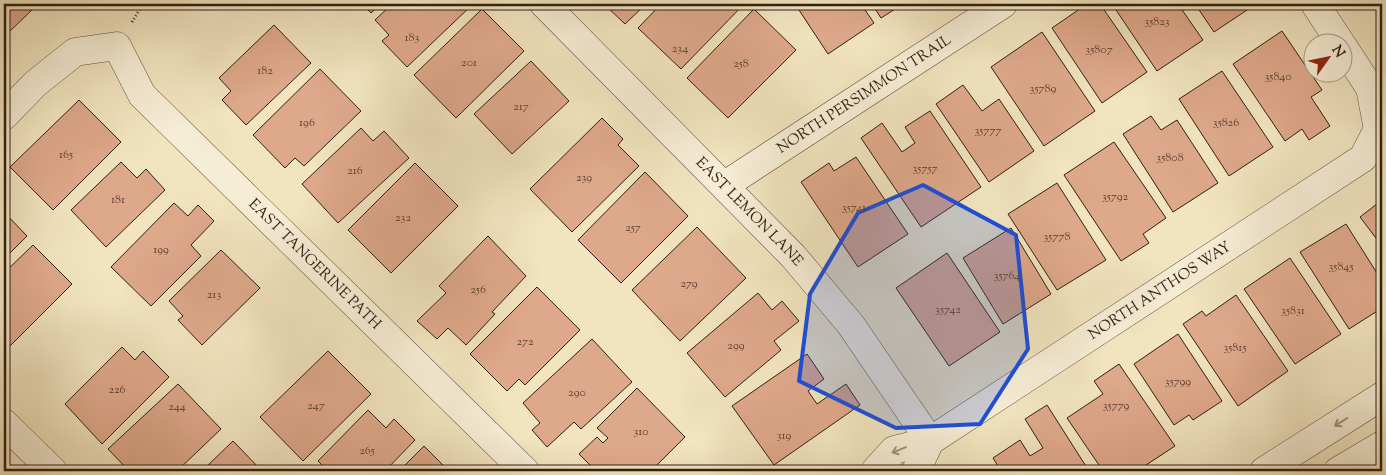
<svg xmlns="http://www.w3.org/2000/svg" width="1386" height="475" font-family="'Sorts Mill Goudy',serif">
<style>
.building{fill:#dea88a;stroke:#311f13}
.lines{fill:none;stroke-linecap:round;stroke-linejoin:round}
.street-casing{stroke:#61503e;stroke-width:29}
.path{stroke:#311f13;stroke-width:3;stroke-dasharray:1 2.5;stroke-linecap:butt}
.street{stroke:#f6edd5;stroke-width:28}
.oneway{stroke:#9d907e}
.marked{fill:#1d4ed8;fill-opacity:0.2;stroke:#1d4ed8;stroke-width:4;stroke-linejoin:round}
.labels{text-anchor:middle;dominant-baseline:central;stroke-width:4.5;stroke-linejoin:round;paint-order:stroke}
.number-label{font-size:12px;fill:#5c4131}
.street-label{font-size:15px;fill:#311f13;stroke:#f6edd5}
</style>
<rect width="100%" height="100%" fill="#f1e4bf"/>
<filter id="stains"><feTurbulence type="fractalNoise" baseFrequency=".004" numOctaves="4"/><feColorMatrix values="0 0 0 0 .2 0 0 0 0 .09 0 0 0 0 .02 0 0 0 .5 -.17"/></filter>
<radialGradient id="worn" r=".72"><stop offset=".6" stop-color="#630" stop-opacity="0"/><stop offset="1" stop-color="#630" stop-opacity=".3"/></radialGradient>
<!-- building -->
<g class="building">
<path d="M4 4H30L34 8 9 32 4 26Z"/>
<path d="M362 4H381L371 13Z"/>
<path d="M392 4H473L407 67 382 41 389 35 375 20Z"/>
<path d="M604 4H646L625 24Z"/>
<path d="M661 4H744L681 69 638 28Z"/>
<path d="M795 4H861L874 23 828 54Z"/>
<path d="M872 4H903L881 18Z"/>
<path d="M1087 4H1100L1147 72 1102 103 1052 28Z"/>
<path d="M1112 4H1178L1203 40 1157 71Z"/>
<path d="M1195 4H1256L1214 32Z"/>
<path d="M1373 4H1382V17Z"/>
<path d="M482 9 524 51 456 118 414 75Z"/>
<path d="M754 9 796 50 728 118 687 78Z"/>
<path d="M274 25 311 63 246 125 222 100 231 91 219 78Z"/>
<path d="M1282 31 1322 90 1311 97 1330 126 1309 140 1302 129 1285 141 1233 64Z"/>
<path d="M1042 32 1095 111 1044 146 991 67Z"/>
<path d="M531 61 569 101 512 154 474 114Z"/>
<path d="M320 69 361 111 304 166 295 158 285 168 253 135Z"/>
<path d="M1222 71 1273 147 1229 176 1179 99Z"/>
<path d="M963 85 982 111 999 99 1034 151 989 182 936 104Z"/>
<path d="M79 100 121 142 53 210 10 167Z"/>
<path d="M930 111 981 187 921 227 861 138 882 123 902 152 915 143 905 127Z"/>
<path d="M1151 116 1161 130 1177 120 1218 183 1173 212 1123 134Z"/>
<path d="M602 118 623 139 618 145 639 166 572 232 530 189Z"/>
<path d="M361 128 373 141 384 131 409 158 338 223 302 184Z"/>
<path d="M1114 142 1166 218 1143 234 1149 243 1121 261 1064 175Z"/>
<path d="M856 157 908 234 858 267 801 182 829 163 834 171Z"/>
<path d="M121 162 137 178 146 169 165 190 106 247 71 210Z"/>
<path d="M415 163 458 206 391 273 348 230Z"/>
<path d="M645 172 688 216 621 283 578 240Z"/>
<path d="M1057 183 1106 260 1057 290 1008 214Z"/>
<path d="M1382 200V246L1360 217Z"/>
<path d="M174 203 188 216 198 205 214 221 191 245 201 256 151 306 111 267Z"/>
<path d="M4 212 27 236 4 259Z"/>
<path d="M1346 224 1382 281V308L1349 329 1300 252Z"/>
<path d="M697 227 746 278 680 341 632 290Z"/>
<path d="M1011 228 1051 294 1003 324 963 258Z"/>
<path d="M488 236 526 276 492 312 495 314 466 345 448 328 437 339 417 321 446 293 439 286Z"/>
<path d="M33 245 72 284 7 349 4 345V273Z"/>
<path d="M221 250 260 288 202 345 178 320 183 316 169 301Z"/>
<path d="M947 253 1000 332 949 366 896 288Z"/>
<path d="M1290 258 1341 334 1295 364 1244 289Z"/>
<path d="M537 287 580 330 525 385 519 379 507 391 470 354Z"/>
<path d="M758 293 772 310 782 301 799 321 774 341 781 350 725 397 687 353Z"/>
<path d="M1236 295 1288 371 1238 406 1183 324 1202 311 1206 316Z"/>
<path d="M1178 334 1222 401 1193 420 1189 415 1174 425 1134 364Z"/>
<path d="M592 339 632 382 581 429 574 422 547 447 532 430 540 423 523 403Z"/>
<path d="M122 347 135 360 143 351 169 377 102 444 65 404Z"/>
<path d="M328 351 371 394 303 461 260 417Z"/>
<path d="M807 354 824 379 808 391 817 404 846 384 860 405 774 465 732 406Z"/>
<path d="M1119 364 1175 446 1137 471H1103L1067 418 1103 394 1094 381Z"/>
<path d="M178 384 221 429 177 471H129L108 449Z"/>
<path d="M637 388 685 437 651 471H596L579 454 597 437 603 443 608 438 597 428Z"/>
<path d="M1047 405 1089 471H1001L993 458 1020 440 1030 456 1043 448 1025 419Z"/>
<path d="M368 410 386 428 394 419 415 440 385 471H328L318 461Z"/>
<path d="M233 441 262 471H202Z"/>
<path d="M424 446 449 471H399Z"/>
</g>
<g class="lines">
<defs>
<g id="street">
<path id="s1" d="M544 4 793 256 851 325 930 441"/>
<path d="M1315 4 1340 42"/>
<path id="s2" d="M4 116 35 84 75 52 117 46 142 95 525 471"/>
<path id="s3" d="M725 185 1003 4"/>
<path d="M4 423 53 471"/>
<path id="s4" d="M875 471 894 450 930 441 1363 158 1378 129 1370 88 1344 48"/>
<path d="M916 471 930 441"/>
<path d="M1264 471 1382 396"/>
<path d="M1338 471 1382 445"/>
</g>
</defs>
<!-- street casing -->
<use href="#street" class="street-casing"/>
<!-- path -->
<path class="path" d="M132 22 143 4"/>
<!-- street -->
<use href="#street" class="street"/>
</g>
<!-- one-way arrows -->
<defs><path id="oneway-shaft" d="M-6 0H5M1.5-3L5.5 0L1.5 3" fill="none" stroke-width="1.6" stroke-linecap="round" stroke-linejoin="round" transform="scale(1.25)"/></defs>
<g class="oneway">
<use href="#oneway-shaft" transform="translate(1341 422) rotate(148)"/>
<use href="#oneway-shaft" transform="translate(899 450) rotate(158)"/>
</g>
<!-- marked area -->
<path class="marked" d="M923 185 1016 235 1028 349 980 424 896 428 799 381 810 294 858 213Z"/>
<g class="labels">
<!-- number labels -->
<g class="number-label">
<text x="1157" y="22">35823</text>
<text x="412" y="38">183</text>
<text x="680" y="49">234</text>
<text x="1099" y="50">35807</text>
<text x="469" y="63">201</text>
<text x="741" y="64">258</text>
<text x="265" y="71">182</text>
<text x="1278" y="77">35840</text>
<text x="1043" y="89">35789</text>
<text x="521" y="107">217</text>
<text x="307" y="123">196</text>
<text x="1226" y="123">35826</text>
<text x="988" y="131">35777</text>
<text x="66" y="155">165</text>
<text x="1170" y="158">35808</text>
<text x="925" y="169">35757</text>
<text x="355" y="171">216</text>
<text x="584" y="178">239</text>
<text x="1115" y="197">35792</text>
<text x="118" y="200">181</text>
<text x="854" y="208">35741</text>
<text x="403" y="218">232</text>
<text x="633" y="228">257</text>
<text x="1057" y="237">35778</text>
<text x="161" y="250">199</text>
<text x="1341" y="267">35845</text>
<text x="1007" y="276">35764</text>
<text x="689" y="284">279</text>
<text x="478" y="290">256</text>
<text x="214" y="295">213</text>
<text x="948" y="310">35742</text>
<text x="1293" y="311">35831</text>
<text x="525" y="342">272</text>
<text x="736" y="346">299</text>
<text x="1235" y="348">35815</text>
<text x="1178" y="382">35799</text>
<text x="117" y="390">226</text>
<text x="577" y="393">290</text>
<text x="316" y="406">247</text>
<text x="1116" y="406">35779</text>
<text x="177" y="407">244</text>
<text x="641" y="432">310</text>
<text x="784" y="436">319</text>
<text x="367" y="451">265</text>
</g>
<!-- street labels -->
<g class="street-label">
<text stroke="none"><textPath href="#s3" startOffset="166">NORTH PERSIMMON TRAIL</textPath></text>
<text stroke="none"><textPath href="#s1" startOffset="292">EAST LEMON LANE</textPath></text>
<text stroke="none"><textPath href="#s2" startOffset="435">EAST TANGERINE PATH</textPath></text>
<text stroke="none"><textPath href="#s4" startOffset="340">NORTH ANTHOS WAY</textPath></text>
</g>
</g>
<!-- margin -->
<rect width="1386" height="475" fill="none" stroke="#f1e4bf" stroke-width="20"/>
<rect x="5" y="5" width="1376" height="465" fill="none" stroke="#311f13" stroke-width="2.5"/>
<rect x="10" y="10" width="1366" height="455" fill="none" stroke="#311f13"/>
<!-- north arrow -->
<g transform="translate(1328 58) rotate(57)"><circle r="24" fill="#f6edd5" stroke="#a79b87"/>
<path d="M0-4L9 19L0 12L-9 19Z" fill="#8f2418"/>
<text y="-8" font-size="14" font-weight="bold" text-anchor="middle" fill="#311f13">N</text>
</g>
<rect width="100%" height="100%" filter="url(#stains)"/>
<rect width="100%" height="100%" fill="url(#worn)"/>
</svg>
